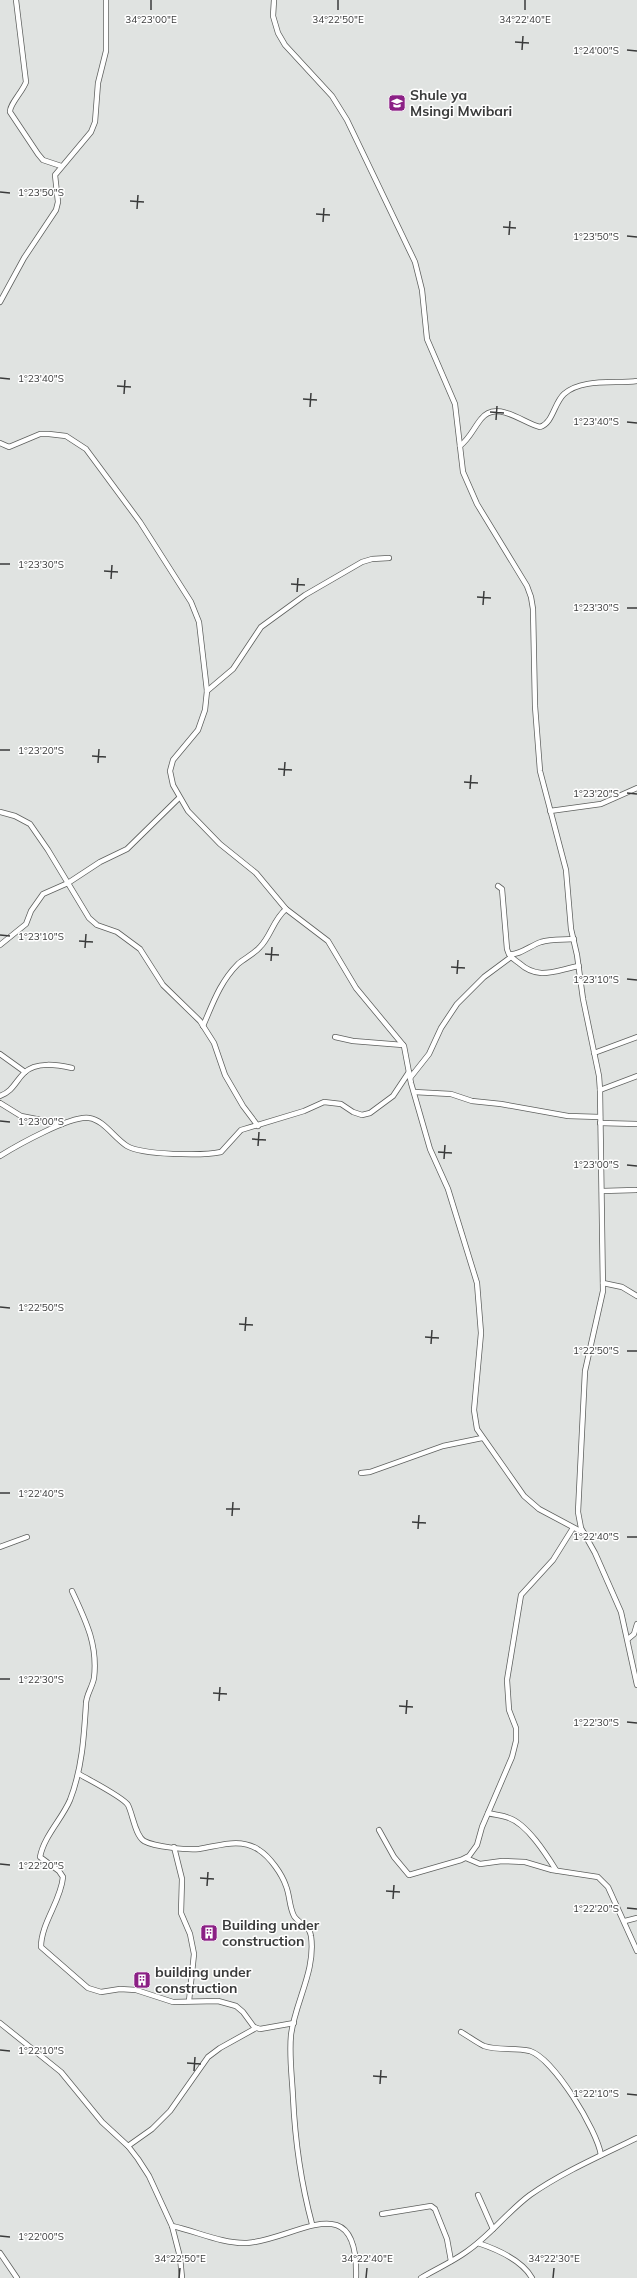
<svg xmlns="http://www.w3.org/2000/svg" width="637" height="2278" font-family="Mulish,sans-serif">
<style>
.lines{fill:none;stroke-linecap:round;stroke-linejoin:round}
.minor-casing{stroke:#5e605e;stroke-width:6}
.minor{stroke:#fff;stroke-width:4.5}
.ticks{fill:none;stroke:#3a3b3b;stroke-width:1.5}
.labels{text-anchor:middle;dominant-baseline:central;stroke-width:3;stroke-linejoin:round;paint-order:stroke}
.poi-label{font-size:14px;font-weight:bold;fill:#3a3b3b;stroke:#fff;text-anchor:start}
.ticks-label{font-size:10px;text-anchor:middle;fill:#3a3b3b;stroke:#fff;stroke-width:3;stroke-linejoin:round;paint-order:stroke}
</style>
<rect width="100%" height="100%" fill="#e0e3e1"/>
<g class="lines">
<defs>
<g id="minor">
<path d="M16 0 26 82C23 91 9 105 10 112L38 154 43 160 61 166"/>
<path d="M274 0 273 16 278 33 285 45 332 96 347 120 415 262 422 290 427 339 455 404 463 472 477 504 527 586 531 597 533 609 535 706 540 771 566 870 571 929 577 955 583 999 599 1076 600 1090 603 1291 585 1371 578 1512 581 1528 595 1553 621 1612 637 1685"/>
<path d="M0 302 24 258 56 210 58 202 55 175 91 132 95 122 98 83 106 51V0"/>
<path d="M0 443 9 447 40 434H49L66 436 86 449 140 522 191 602 199 622 207 691 205 710 198 730 173 760 170 771 173 785 188 811 220 844 256 873 286 909 328 941 356 988 404 1046 411 1083 430 1149 448 1189 477 1283 481 1333 474 1410 477 1429 524 1496 539 1509 584 1533"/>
<path d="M460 446C470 438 473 429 481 419 496 399 523 423 540 427 553 423 554 403 564 394 582 378 615 384 637 381"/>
<path d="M207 691 233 669 261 627 305 595 362 562 372 559 389 558"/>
<path d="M550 811 601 804 637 788"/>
<path d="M0 812 15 816 30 824 48 850 89 918 97 925 117 932 140 949 163 985 200 1021 214 1043 225 1075 243 1106 258 1126"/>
<path d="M498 886 502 889 507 949C509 957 514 959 519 963 539 981 556 970 579 966"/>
<path d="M0 945 26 924 31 911 43 894 68 883 100 862 127 849 179 798"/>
<path d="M509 954C519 956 531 945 541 942 552 939 563 940 574 939"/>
<path d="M203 1026C213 1003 220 982 238 964 245 958 254 954 260 947 271 936 273 920 286 909"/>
<path d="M335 1037 353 1041 403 1045"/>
<path d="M594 1053 637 1037"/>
<path d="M0 1054 25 1072"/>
<path d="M410 1078 429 1054 441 1028 457 1004 484 977 511 957"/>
<path d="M600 1090 637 1076"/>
<path d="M414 1092 451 1094 472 1101 501 1104 568 1116 600 1117"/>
<path d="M0 1096C13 1091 15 1082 24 1073 36 1061 58 1065 72 1068"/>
<path d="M0 1103 21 1116 62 1124"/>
<path d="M600 1123 637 1124"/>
<path d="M0 1156C16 1146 71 1115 89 1118 104 1120 114 1138 127 1146 142 1155 203 1156 221 1152L241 1130 304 1111 324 1102 341 1104 353 1112 362 1115 370 1113 393 1096 409 1072"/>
<path d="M602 1191 636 1190"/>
<path d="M603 1283 622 1287 637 1296"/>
<path d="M361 1473 370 1472 443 1446 482 1438"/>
<path d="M0 1547 27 1537"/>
<path d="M72 1591C86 1621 98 1645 94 1678 92 1688 86 1695 86 1704 84 1737 82 1769 70 1800 62 1819 44 1836 40 1857L59 1871 63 1877C61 1901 41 1923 41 1947L88 1988 101 1992 120 1989 136 1990 173 2002 218 2001 236 2006 243 2012 254 2027 260 2029 294 2023"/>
<path d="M628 1639 634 1634 637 1624"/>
<path d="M79 1774C89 1780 123 1797 128 1805 133 1815 135 1835 144 1841 155 1847 187 1850 199 1849 219 1846 240 1837 259 1850 270 1857 282 1874 286 1886 290 1896 289 1906 294 1916 299 1924 310 1926 311 1936 316 1971 295 2002 291 2035 289 2056 292 2076 293 2097 295 2140 301 2183 312 2224"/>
<path d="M488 1813C495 1815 502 1815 509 1818 527 1824 546 1854 556 1870"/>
<path d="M379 1830 394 1857 409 1875 461 1860 469 1856 477 1845 482 1827 512 1757 516 1741V1728L509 1710 507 1680 521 1595 553 1560 573 1528"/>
<path d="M174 1847 182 1879 181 1913 190 1934 194 1954 189 2001"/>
<path d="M466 1858 480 1864 502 1861 525 1862 552 1870 598 1877 608 1887 637 1951"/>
<path d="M625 1921 637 1918"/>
<path d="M0 2023 61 2072 102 2122 128 2146 138 2159 149 2176 172 2226 180 2257 182 2278"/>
<path d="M461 2032C468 2036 476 2042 484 2046 499 2051 515 2047 530 2051 554 2059 597 2130 601 2155"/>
<path d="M128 2146 152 2129 170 2111 208 2057 220 2048 256 2028"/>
<path d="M478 2195 493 2229"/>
<path d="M382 2214 431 2206 435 2209 447 2239 451 2261"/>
<path d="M172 2226C196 2231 222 2244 247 2243 295 2240 359 2184 356 2278"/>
<path d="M478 2243C496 2249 522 2260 532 2278"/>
<path d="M0 2253 17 2278"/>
<path d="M421 2278C436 2269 452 2262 466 2252 490 2236 507 2212 530 2195 563 2172 600 2156 637 2138"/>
</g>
</defs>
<!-- minor casing -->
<use href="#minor" class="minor-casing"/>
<!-- minor -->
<use href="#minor" class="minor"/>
</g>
<!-- ticks -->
<path class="ticks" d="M151 10V0M338 10V0M525 10V0M515 42 529 43M522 50 523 36M627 50 637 51M0 192 10 193M130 201 144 202M137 209 138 195M316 214 330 215M323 222 324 208M503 227 516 228M509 235 510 221M627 236 637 237M0 378 10 379M117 386 131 387M124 394 125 380M303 399 317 400M310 407 311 393M490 412 504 413M496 420 497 406M627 422 637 423M0 564H10M104 571 118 572M111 579 112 565M291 584 305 585M297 592 298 578M477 597 491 598M483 605 484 591M627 608H637M0 750H10M92 756 106 757M98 763 99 749M278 769 292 770M284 776 285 762M464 782 478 783M470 789 471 775M627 793 637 794M0 935 10 936M79 941 93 942M85 948 86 934M265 954 279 955M271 961 272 947M451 967 465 968M457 974 458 960M627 979 637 980M0 1121 10 1122M252 1139 266 1140M258 1146 259 1132M438 1152 452 1153M444 1159 445 1145M627 1165 637 1166M0 1307 10 1308M239 1324 253 1325M245 1331 246 1317M425 1337 439 1338M431 1344 432 1330M627 1351H637M0 1493H10M226 1509H240M232 1516 233 1502M412 1522 426 1523M418 1529 419 1515M627 1537H637M0 1679H10M213 1693 227 1694M219 1701 220 1687M399 1706 413 1707M406 1714 407 1700M627 1722 637 1723M0 1864 10 1865M200 1878 214 1879M207 1886 208 1872M386 1891 400 1892M393 1899 394 1885M627 1908 637 1909M0 2050 10 2051M187 2063 201 2064M194 2071 195 2057M373 2076 387 2077M380 2084 381 2070M627 2094 637 2095M0 2236 10 2237M179 2278 180 2268M366 2278 367 2268M553 2278 554 2268"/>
<!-- icons -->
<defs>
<symbol id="school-square" viewBox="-11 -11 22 22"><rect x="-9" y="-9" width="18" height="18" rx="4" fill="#8b2085" stroke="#fff"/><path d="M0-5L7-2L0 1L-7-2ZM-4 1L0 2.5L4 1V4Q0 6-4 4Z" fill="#fff"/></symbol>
<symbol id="building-square" viewBox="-11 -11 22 22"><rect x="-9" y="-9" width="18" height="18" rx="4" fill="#8b2085" stroke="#fff"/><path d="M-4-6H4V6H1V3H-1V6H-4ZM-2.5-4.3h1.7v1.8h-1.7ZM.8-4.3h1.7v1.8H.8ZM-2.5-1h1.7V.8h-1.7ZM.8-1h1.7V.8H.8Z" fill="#fff"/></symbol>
</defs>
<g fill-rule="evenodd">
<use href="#school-square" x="387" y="93" width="20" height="20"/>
<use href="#building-square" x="199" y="1923" width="20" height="20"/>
<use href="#building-square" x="132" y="1970" width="20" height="20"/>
</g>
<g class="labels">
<!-- poi labels -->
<g class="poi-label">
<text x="410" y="95">Shule ya<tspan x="410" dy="16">Msingi Mwibari</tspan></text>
<text x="222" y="1925">Building under<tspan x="222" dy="16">construction</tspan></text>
<text x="155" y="1972">building under<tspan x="155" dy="16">construction</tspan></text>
</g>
</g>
<g class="ticks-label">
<text x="151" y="23">34°23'00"E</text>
<text x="338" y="23">34°22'50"E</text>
<text x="525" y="23">34°22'40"E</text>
<text x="596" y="54">1°24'00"S</text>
<text x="41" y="196">1°23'50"S</text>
<text x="596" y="240">1°23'50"S</text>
<text x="41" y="382">1°23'40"S</text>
<text x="596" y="425">1°23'40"S</text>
<text x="41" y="568">1°23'30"S</text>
<text x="596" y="611">1°23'30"S</text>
<text x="41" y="754">1°23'20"S</text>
<text x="596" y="797">1°23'20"S</text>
<text x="41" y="940">1°23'10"S</text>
<text x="596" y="983">1°23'10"S</text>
<text x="41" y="1125">1°23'00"S</text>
<text x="596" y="1168">1°23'00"S</text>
<text x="41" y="1311">1°22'50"S</text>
<text x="596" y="1354">1°22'50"S</text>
<text x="41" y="1497">1°22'40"S</text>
<text x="596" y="1540">1°22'40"S</text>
<text x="41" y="1683">1°22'30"S</text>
<text x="596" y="1726">1°22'30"S</text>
<text x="41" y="1869">1°22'20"S</text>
<text x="596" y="1912">1°22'20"S</text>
<text x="41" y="2054">1°22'10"S</text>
<text x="596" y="2097">1°22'10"S</text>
<text x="41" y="2240">1°22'00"S</text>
<text x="180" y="2262">34°22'50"E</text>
<text x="367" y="2262">34°22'40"E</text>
<text x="554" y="2262">34°22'30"E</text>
</g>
</svg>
